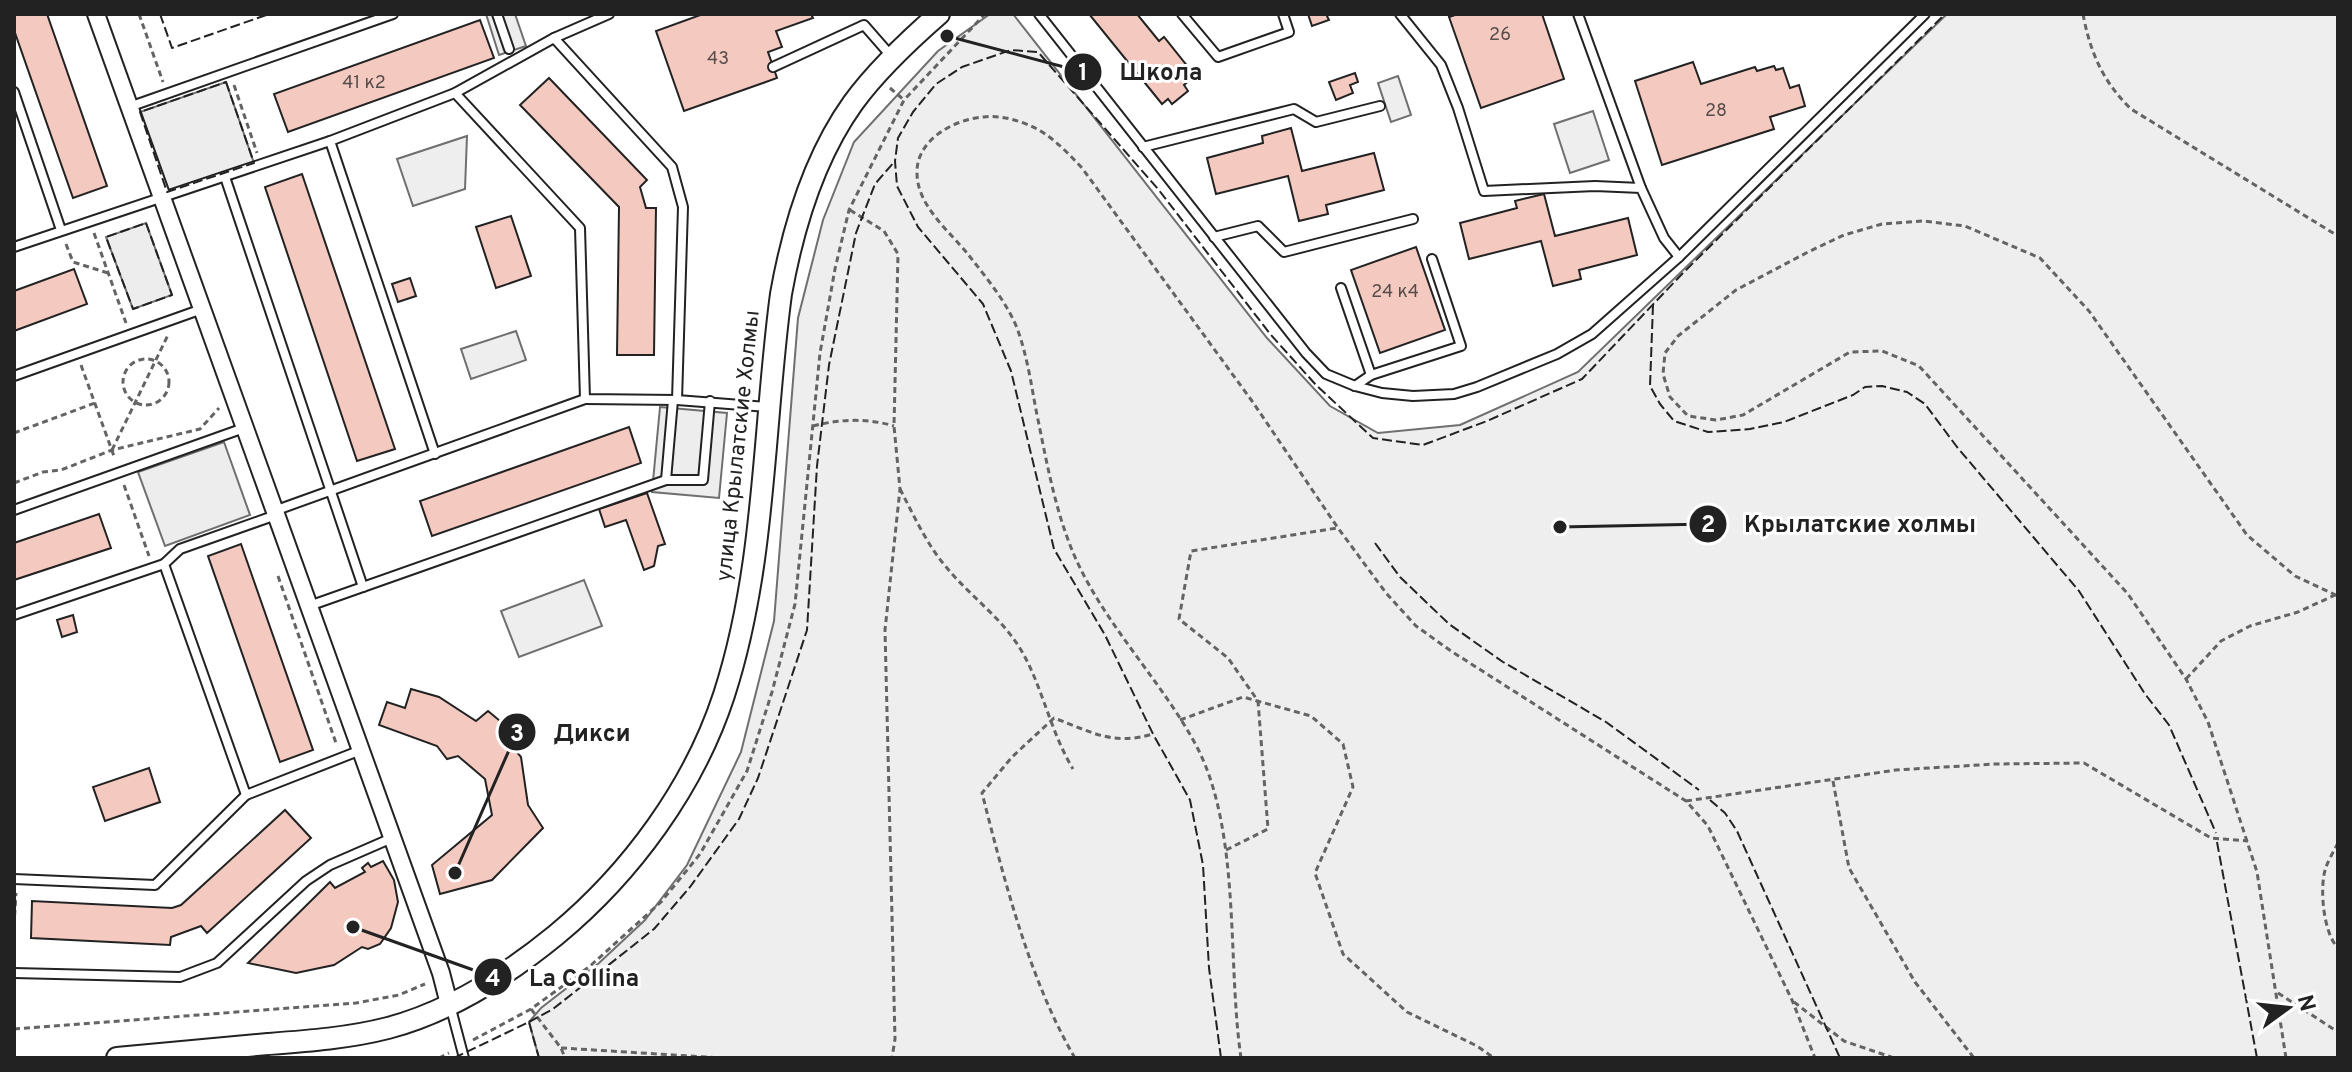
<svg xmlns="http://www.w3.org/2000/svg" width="2352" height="1072" font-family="Overpass,sans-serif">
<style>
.green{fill:#eee;stroke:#6f6f6f;stroke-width:2}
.parking{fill:#ededed;stroke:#6f6f6f;stroke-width:2}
.building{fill:#f3c9c0;stroke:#222;stroke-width:2}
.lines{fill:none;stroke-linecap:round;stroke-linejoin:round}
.service-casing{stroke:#222;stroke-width:12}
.minor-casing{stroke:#222;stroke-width:20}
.tertiary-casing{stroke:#222;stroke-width:24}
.path{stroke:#646464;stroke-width:3;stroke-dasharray:6 4;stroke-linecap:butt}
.service{stroke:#fff;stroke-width:8}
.minor{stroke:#fff;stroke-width:16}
.tertiary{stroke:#fff;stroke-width:20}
.fence{stroke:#222;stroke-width:2;stroke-dasharray:10 4;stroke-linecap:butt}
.labels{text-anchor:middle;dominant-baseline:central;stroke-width:6;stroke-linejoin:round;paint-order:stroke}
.number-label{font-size:18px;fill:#564c4a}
.street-label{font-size:22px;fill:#222;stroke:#fff}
.leader{fill:none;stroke:#222;stroke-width:3}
.callout-dot{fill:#222;stroke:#fff;stroke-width:3}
.mark-label{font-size:24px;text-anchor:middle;font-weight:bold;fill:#fff}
.callout-label{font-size:24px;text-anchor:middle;font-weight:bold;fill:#222;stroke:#fff;stroke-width:6;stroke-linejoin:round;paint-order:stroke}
</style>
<rect width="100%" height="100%" fill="#fff"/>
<!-- green -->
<g class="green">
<path d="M990 14H1013L1267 338 1330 406 1378 433 1460 425 1578 372 1947 14H2338V1058H539L529 1022 541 1008 599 963 645 920 687 865 741 752 774 621 798 318 823 220 854 142 938 51Z"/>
<path d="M1398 76 1411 115 1391 122 1378 83Z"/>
<path d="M1593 111 1609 160 1570 173 1554 124Z"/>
<path d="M467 136 465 189 413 206 397 159Z"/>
<path d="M516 331 526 360 471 379 461 349Z"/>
<path d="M584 580 602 626 519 657 501 611Z"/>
</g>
<!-- parking -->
<g class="parking">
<path d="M486 14H515L526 46 499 55Z"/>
<path d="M226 82 254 163 167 192 140 112Z"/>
<path d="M146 223 172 295 133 309 106 237Z"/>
<path d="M660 407 727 413 719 498 652 492Z"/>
<path d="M224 442 250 515 165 546 138 472Z"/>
</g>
<!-- building -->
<g class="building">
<path d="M14 14H47L107 186 73 198 14 30Z"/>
<path d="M703 14H811L813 18 776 31 782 47 768 52 777 78 684 111 656 31Z"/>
<path d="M1089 14H1137L1159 41 1164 37 1188 67 1185 70 1192 78 1184 85 1188 91 1172 104 1168 99 1162 104Z"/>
<path d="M1308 14H1326L1329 20 1312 26Z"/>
<path d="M1458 14H1542L1564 79 1481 108 1449 17Z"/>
<path d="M480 20 494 58 288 132 274 94Z"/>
<path d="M1693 62 1701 84 1755 67 1757 71 1774 66 1776 70 1783 68 1790 88 1799 85 1805 106 1770 117 1774 129 1662 165 1635 81Z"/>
<path d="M1355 73 1358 82 1350 85 1353 93 1336 100 1329 82Z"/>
<path d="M549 78 647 180 640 187 646 208H656L654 355H617L619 207 520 105Z"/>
<path d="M1291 128 1302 171 1374 153 1384 190 1326 205 1328 214 1299 221 1288 176 1216 194 1207 158 1263 143 1262 136Z"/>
<path d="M302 174 395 449 357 461 265 187Z"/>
<path d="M1544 194 1555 236 1628 218 1637 255 1579 270 1581 279 1553 286 1541 241 1469 259 1460 223 1517 208 1515 201Z"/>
<path d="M511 216 531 276 496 288 476 227Z"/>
<path d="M1416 247 1445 330 1380 353 1351 270Z"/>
<path d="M74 269 87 304 14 331V291Z"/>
<path d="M410 278 416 296 398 302 392 284Z"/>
<path d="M629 427 641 463 432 536 420 501Z"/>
<path d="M647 493 665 544 658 546 654 566 644 570 626 520 605 527 599 509Z"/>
<path d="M99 514 111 548 14 580V543Z"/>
<path d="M241 544 313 750 280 762 208 556Z"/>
<path d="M73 615 77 632 62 637 57 620Z"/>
<path d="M411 689 439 697 476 721 488 711 511 730 505 738 521 757 528 805 543 828 492 880 440 894 432 865 492 815 485 779 458 756 447 759 437 746 379 725 387 702 405 708Z"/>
<path d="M149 768 160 802 105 821 93 787Z"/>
<path d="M285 810 311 838 207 933 201 926 171 937 170 945 31 938 32 901 172 908 181 905Z"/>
<path d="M383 861 394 880 398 902 391 928 380 944 368 949 362 947 334 965 296 973 248 963 330 882 335 888 365 872 362 868 368 863 371 867Z"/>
</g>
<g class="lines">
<defs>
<g id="service">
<path d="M497 14 509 49"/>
<path d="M1039 14 1306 353 1326 374 1355 386 1382 393 1413 396 1454 394 1477 387 1557 354 1592 334 1679 257 1925 14"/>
<path d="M1182 14 1218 57 1289 32 1283 14"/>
<path d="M1400 14 1441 65 1458 108 1484 191 1595 186 1641 188 1664 238 1679 257"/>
<path d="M1578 14 1641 188"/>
<path d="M554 38 609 14"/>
<path d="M773 67 864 25 892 57"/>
<path d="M14 92 61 230"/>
<path d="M455 93 580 228 585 399 677 400"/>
<path d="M129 107 393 14"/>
<path d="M330 141 435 454"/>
<path d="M1143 147 1294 109 1316 122 1380 106"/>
<path d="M225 177 363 587"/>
<path d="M1214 237 1258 226 1284 252 1413 219"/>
<path d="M14 247 330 141 455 93 554 38 672 167 683 207 677 400 768 407"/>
<path d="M1341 288 1371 375"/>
<path d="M14 376 202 309"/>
<path d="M1355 386 1371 375 1461 346 1432 259"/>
<path d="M666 480 673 400"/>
<path d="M14 510 244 428"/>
<path d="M274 511 585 399"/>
<path d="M276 515 180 549 164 564 246 795 361 750"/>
<path d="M309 606 666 480H703L710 401"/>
<path d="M14 615 164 564"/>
<path d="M14 879 155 885 246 795"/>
<path d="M14 973 180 977 217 963 306 881 330 865 392 838"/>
<path d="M450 1005 464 1058"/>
</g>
<path id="minor" d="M96 14 441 973 449 1004"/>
<path id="tertiary" d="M117 1058C167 1053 218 1049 268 1044 308 1041 349 1038 388 1028 449 1012 507 975 556 935 631 873 694 787 724 695 766 566 763 427 781 294 793 227 813 159 853 103 877 70 908 41 939 14"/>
</defs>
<!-- service casing -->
<use href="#service" class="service-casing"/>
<!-- minor casing -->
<use href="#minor" class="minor-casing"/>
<!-- tertiary casing -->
<use href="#tertiary" class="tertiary-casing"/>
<!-- path -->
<g class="path">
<path d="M139 14 163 82"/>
<path d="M2083 14C2090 52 2103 82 2131 109L2338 236"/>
<path d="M234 85 257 153"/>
<path d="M890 88 904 100"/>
<path d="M850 210 884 231 898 254 894 426 900 489 885 630 895 1039 892 1058"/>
<path d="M94 233 126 323"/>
<path d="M66 244 73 262 108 273"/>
<circle cx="146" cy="382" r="23"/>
<path d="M81 365 115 459"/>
<path d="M813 426C840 419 867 418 894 426"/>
<path d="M14 433 95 403"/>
<path d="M112 450 168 335"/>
<path d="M14 483 43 472 61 470 112 450 200 429 219 408"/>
<path d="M124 485 149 556"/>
<path d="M900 489C914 516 927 545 947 568 971 597 1002 618 1021 650 1042 685 1050 731 1073 769"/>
<path d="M278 576 337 746"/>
<path d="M2186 679 2221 641 2250 626 2298 612 2335 595"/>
<path d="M1180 720 1243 697 1311 716 1343 744 1353 787 1315 873 1343 954 1407 1012 1477 1046 1494 1058"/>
<path d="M1833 781 1849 868 1915 982 1974 1058"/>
<path d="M1686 801 1896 770 1995 764 2084 763 2211 838 2248 841"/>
<path d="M2338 843C2334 851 2329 859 2326 867 2319 886 2323 933 2338 948"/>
<path d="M1226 850 1268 829 1258 701 1228 658 1179 619 1191 551 1337 528"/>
<path d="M14 926 16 893"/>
<path d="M2278 993 2338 1032"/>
<path d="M1794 1002 1844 1041 1894 1058"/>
<path d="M531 1009 561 1048 565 1058"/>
<path d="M14 1029 356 1003 399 995 425 984"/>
<path d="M473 1040 531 1009 589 967 661 902 700 854 747 771 772 692 795 604 820 353 835 269 849 210 904 100 985 14"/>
<path d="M561 1048 722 1058"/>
<path d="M439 1058 449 1053"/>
<path d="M1075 1058C1030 982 1004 879 982 793L1012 757 1054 718C1092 732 1112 746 1153 734"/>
<path d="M1241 1058C1227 962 1241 835 1198 749 1162 680 1102 623 1072 550 1054 506 1046 458 1036 410 1031 383 1027 355 1017 328 1006 301 985 276 967 253 948 230 917 205 917 173 916 140 954 119 984 117 1000 115 1017 120 1031 126 1051 135 1067 152 1082 168L1252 401 1338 528 1386 593 1416 626 1451 651 1686 801 1708 826 1792 1000 1815 1058"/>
<path d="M2286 1058 2257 872 2208 722 2186 679 2128 594 1919 366 1882 351 1850 352 1743 415 1716 420 1688 416 1670 397 1663 374 1665 353 1678 336 1736 290 1808 252 1844 235 1882 224 1923 221 1965 226 2040 258 2089 311 2247 535 2295 576 2338 596"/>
</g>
<!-- service -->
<use href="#service" class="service"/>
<!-- minor -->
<use href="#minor" class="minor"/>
<!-- tertiary -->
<use href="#tertiary" class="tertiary"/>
<!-- fence -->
<g class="fence">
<path d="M160 14 172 48 269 14"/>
<path d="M226 82 254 163 167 192 140 112Z"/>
<path d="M146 223 172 295 133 309 106 237Z"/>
<path d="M1653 305 1650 386 1660 404 1674 421 1708 432 1750 429 1784 422 1853 395 1865 387 1882 386 1907 392 1925 404 1957 447 2079 591 2145 694 2169 725 2216 833"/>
<path d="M1375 543 1400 577 1449 624 1503 662 1606 722 1699 790"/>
<path d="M1710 800 1725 813 1737 831 1840 1058"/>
<path d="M2217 842 2257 1058"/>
<path d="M529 1022 553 1009 654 929 690 887 739 819 758 778 807 630 817 466 829 365 856 233 875 184 895 161"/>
<path d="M454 1058 529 1022 539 1058"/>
<path d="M1221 1058 1209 968 1203 865 1190 800 1153 734 1105 635 1054 549 1011 371 983 304 918 227 897 186 895 161 898 138 913 112 936 84 962 67 1011 50 1038 52 1158 189 1271 335 1316 385 1373 438 1423 445 1487 421 1582 379 1682 274 1945 14"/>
</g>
</g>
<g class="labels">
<!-- number labels -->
<g class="number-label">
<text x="1500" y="35">26</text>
<text x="718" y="59">43</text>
<text x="364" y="83">41 к2</text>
<text x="1716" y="111">28</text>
<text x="1395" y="292">24 к4</text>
</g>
<!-- street labels -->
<g class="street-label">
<text transform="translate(739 446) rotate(-84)">улица Крылатские Холмы</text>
</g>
</g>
<!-- callouts -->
<path class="leader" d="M947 36L1083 72M1560 527L1708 524M455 873L517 732M353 927L493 977"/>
<g class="callout-dot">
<circle cx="947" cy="36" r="8"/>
<circle cx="1560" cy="527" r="8"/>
<circle cx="455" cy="873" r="8"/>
<circle cx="353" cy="927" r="8"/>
<circle cx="1083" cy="72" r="20"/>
<circle cx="1708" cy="524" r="20"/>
<circle cx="517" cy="732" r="20"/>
<circle cx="493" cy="977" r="20"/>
</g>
<g class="mark-label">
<text x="1083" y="80">1</text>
<text x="1708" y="532">2</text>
<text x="517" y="741">3</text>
<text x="493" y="986">4</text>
</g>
<g class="callout-label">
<text x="1161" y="80">Школа</text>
<text x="1860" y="532">Крылатские холмы</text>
<text x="592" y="741">Дикси</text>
<text x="584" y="986">La Collina</text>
</g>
<!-- border -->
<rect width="2352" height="1072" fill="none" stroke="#222222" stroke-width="32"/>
<!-- north arrow -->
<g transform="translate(2288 1008) rotate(75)" stroke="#ffffff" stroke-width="6" paint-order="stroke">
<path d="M0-6L14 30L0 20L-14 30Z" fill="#222222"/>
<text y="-12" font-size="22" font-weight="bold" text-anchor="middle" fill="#222222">N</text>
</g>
</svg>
